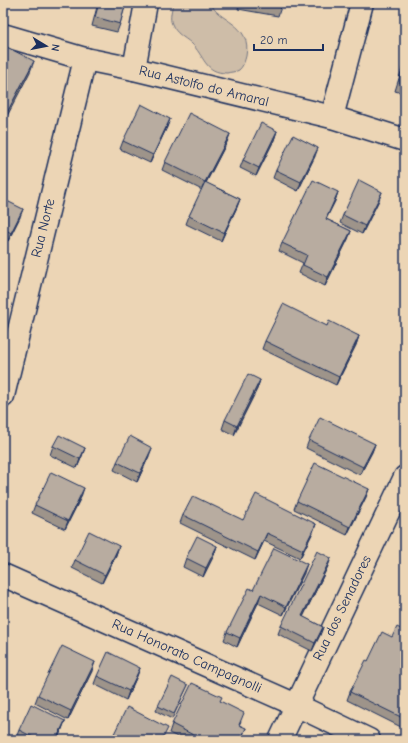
<svg xmlns="http://www.w3.org/2000/svg" width="408" height="743" font-family="'Comic Neue',sans-serif">
<style>
.green{fill:#cebda8;stroke:#747683}
.lines{fill:none;stroke-linecap:round;stroke-linejoin:round}
.minor-casing{stroke:#1b2f5e;stroke-width:25}
.minor{stroke:#ecd5b5;stroke-width:22}
.wall{fill:#9e948a;stroke:#1b2f5e}
.shaded-wall{fill:#817870;stroke:#1b2f5e}
.building{fill:#b8aca0;stroke:#1b2f5e}
.labels{text-anchor:middle;dominant-baseline:central;stroke-width:3.5;stroke-linejoin:round;paint-order:stroke}
.street-label{font-size:14px;fill:#1b2f5e;stroke:#ecd5b5}
</style>
<rect width="100%" height="100%" fill="#ecd5b5"/>
<filter id="ink" filterUnits="userSpaceOnUse"><feTurbulence type="fractalNoise" baseFrequency=".025" numOctaves="2"/><feDisplacementMap in="SourceGraphic" scale="8" xChannelSelector="R" yChannelSelector="G"/><feConvolveMatrix kernelMatrix="1 2 1 2 8 2 1 2 1" color-interpolation-filters="sRGB"/></filter>
<g filter="url(#ink)">
<!-- green -->
<path class="green" d="M173 3H211C216 21 253 23 246 56 245 60 243 67 239 70 236 72 230 72 227 73 204 73 205 56 191 43 184 37 176 34 172 24 169 19 172 9 173 3Z"/>
<g class="lines">
<defs>
<g id="minor">
<path d="M3 35 85 59 134 69 332 117 405 140"/>
<path d="M134 69 146 3"/>
<path d="M332 117 362 3"/>
<path d="M3 396 85 59"/>
<path d="M3 575 296 705 369 740"/>
<path d="M280 740 405 477"/>
</g>
</defs>
<!-- minor casing -->
<use href="#minor" class="minor-casing"/>
<!-- minor -->
<use href="#minor" class="minor"/>
</g>
<!-- wall -->
<g class="wall">
<path d="M98 3H126L120 24 117 32 92 26Z"/>
<path d="M239 3H281V7L278 16 238 9Z"/>
<path d="M405 59V94L395 91Z"/>
<path d="M170 119 167 127 150 163 120 149 123 141Z"/>
<path d="M277 131 274 140 256 176 240 168 243 160Z"/>
<path d="M230 134 227 142 206 183 240 199 237 207 221 241 186 224 189 216 202 190 162 170 165 162Z"/>
<path d="M315 156 298 191 273 178 276 170Z"/>
<path d="M338 192 335 201 326 219 351 231 348 239 325 286 299 273 303 263 279 251 282 243Z"/>
<path d="M3 199 20 217 8 241 3 238Z"/>
<path d="M379 200 362 234 340 223 343 215Z"/>
<path d="M327 326 359 336 356 345 336 385 262 349 265 341Z"/>
<path d="M260 380 257 389 234 435 222 429 225 420Z"/>
<path d="M309 440 375 444 372 452 360 475 306 448Z"/>
<path d="M53 446 85 448 82 456 77 468 50 455Z"/>
<path d="M149 456 137 482 114 470 117 462Z"/>
<path d="M369 489 366 497 347 535 294 509 297 501Z"/>
<path d="M81 497 65 529 32 513 35 505Z"/>
<path d="M183 515 243 520 316 524 313 532 300 558 264 541 255 560 180 523Z"/>
<path d="M119 546 116 555 102 583 72 568 75 560Z"/>
<path d="M217 546 214 555 203 577 183 567 186 558Z"/>
<path d="M331 558 328 566 303 617 323 627 320 635 312 651 278 634 281 626Z"/>
<path d="M304 573 283 615 258 603 237 647 224 640 227 632 253 590Z"/>
<path d="M405 631V729L347 700 350 692 368 661 392 637Z"/>
<path d="M140 668 137 676 126 700 94 684 97 676Z"/>
<path d="M92 671 68 720 35 703 38 695Z"/>
<path d="M188 685 172 719 156 711 158 706Z"/>
<path d="M220 701 241 721 239 725 243 737 241 740H184L169 733 172 724Z"/>
<path d="M65 721 62 729 57 740H19L16 738 19 730Z"/>
</g>
<!-- shaded-wall -->
<g class="shaded-wall">
<path d="M34 61 30 72 3 124V120Z"/>
<path d="M170 119 167 127 150 163 153 155Z"/>
<path d="M277 131 274 140 256 176 259 168Z"/>
<path d="M230 134 227 142 202 190 205 182Z"/>
<path d="M318 148 315 156 298 191 301 182Z"/>
<path d="M338 192 335 201 322 227 326 219Z"/>
<path d="M382 192 379 200 362 234 365 226Z"/>
<path d="M240 199 237 207 221 241 224 233Z"/>
<path d="M23 209 20 217 8 241 11 233Z"/>
<path d="M351 231 348 239 325 286 328 277Z"/>
<path d="M359 336 356 345 336 385 339 377Z"/>
<path d="M260 380 257 389 234 435 237 426Z"/>
<path d="M375 444 372 452 360 475 363 467Z"/>
<path d="M85 448 82 456 77 468 80 459Z"/>
<path d="M152 448 149 456 137 482 140 473Z"/>
<path d="M84 488 81 497 65 529 68 521Z"/>
<path d="M369 489 366 497 347 535 350 527Z"/>
<path d="M316 524 313 532 300 558 303 550Z"/>
<path d="M267 533 264 541 255 560 258 552Z"/>
<path d="M119 546 116 555 102 583 105 575Z"/>
<path d="M217 546 214 555 203 577 206 568Z"/>
<path d="M331 558 328 566 299 625 302 616Z"/>
<path d="M307 564 304 573 283 615 286 607Z"/>
<path d="M261 594 258 603 237 647 240 638Z"/>
<path d="M323 627 320 635 312 651 315 643Z"/>
<path d="M95 662 92 671 68 720 71 711Z"/>
<path d="M140 668 137 676 126 700 129 691Z"/>
<path d="M65 721 62 729 57 740H56Z"/>
<path d="M246 728 241 740H240Z"/>
</g>
<!-- building -->
<g class="building">
<path d="M99 3H126L120 24 95 17Z"/>
<path d="M255 3H281V7Z"/>
<path d="M3 45 34 61 3 120Z"/>
<path d="M405 61V84L399 82Z"/>
<path d="M141 104 170 119 153 155 123 141Z"/>
<path d="M189 113 230 134 205 182 165 162Z"/>
<path d="M261 123 277 131 259 168 243 160Z"/>
<path d="M293 135 318 148 301 182 276 170Z"/>
<path d="M313 180 338 192 326 219 351 231 328 277 303 265 307 255 282 243Z"/>
<path d="M359 180 382 192 365 226 343 215Z"/>
<path d="M205 182 240 199 224 233 189 216Z"/>
<path d="M3 199 23 209 11 233 3 228Z"/>
<path d="M283 304 327 326 329 321 359 336 339 377 265 341Z"/>
<path d="M248 374 260 380 237 426 225 420Z"/>
<path d="M320 417 375 444 363 467 309 440Z"/>
<path d="M59 435 85 448 80 459 53 446Z"/>
<path d="M130 436 152 448 140 473 117 462Z"/>
<path d="M315 463 369 489 350 527 297 501Z"/>
<path d="M51 472 84 488 68 521 35 505Z"/>
<path d="M256 494 316 524 303 550 267 533 258 552 183 515 193 496 243 520Z"/>
<path d="M89 531 119 546 105 575 75 560Z"/>
<path d="M197 536 217 546 206 568 186 558Z"/>
<path d="M274 548 307 564 286 607 261 594 240 638 227 632 249 588 253 590Z"/>
<path d="M317 551 331 558 302 616 323 627 315 643 281 626Z"/>
<path d="M397 627 405 631V719L350 692 366 660 368 661 382 632 392 637Z"/>
<path d="M62 646 95 662 71 711 38 695Z"/>
<path d="M108 652 140 668 129 691 97 676Z"/>
<path d="M172 677 188 685 174 714 158 706Z"/>
<path d="M192 683 222 697 220 701 244 713 239 725 246 728 240 740H201V739L172 724Z"/>
<path d="M31 704 65 721 56 740H39L19 730Z"/>
<path d="M127 707 168 728 162 740H111Z"/>
<path d="M72 736 80 740H71Z"/>
</g>
</g>
<g class="labels">
<!-- street labels -->
<g class="street-label">
<text transform="translate(204 86) rotate(14)">Rua Astolfo do Amaral</text>
<text transform="translate(43 228) rotate(-76)">Rua Norte</text>
<text transform="translate(342 608) rotate(-64)">Rua dos Senadores</text>
<text transform="translate(187 656) rotate(24)">Rua Honorato Campagnolli</text>
</g>
</g>
<!-- margin -->
<rect width="408" height="743" fill="none" stroke="#ecd5b5" stroke-width="16"/>
<rect x="8" y="8" width="392" height="727" fill="none" stroke="#1b2f5e" stroke-width="1.5" filter="url(#ink)"/>
<!-- north arrow -->
<g transform="translate(46 46) rotate(100)" stroke="#ecd5b5" stroke-width="3" paint-order="stroke">
<path d="M0-3L7 15L0 10L-7 15Z" fill="#1b2f5e"/>
<text y="-6" font-size="11" font-weight="bold" text-anchor="middle" fill="#1b2f5e">N</text>
</g>
<!-- scale -->
<path d="M254 44v6h69v-6" fill="none" stroke="#1b2f5e" stroke-width="2"/>
<text x="260" y="44" font-size="12" fill="#1b2f5e" stroke="#ecd5b5" stroke-width="3" paint-order="stroke">20 m</text>
</svg>
